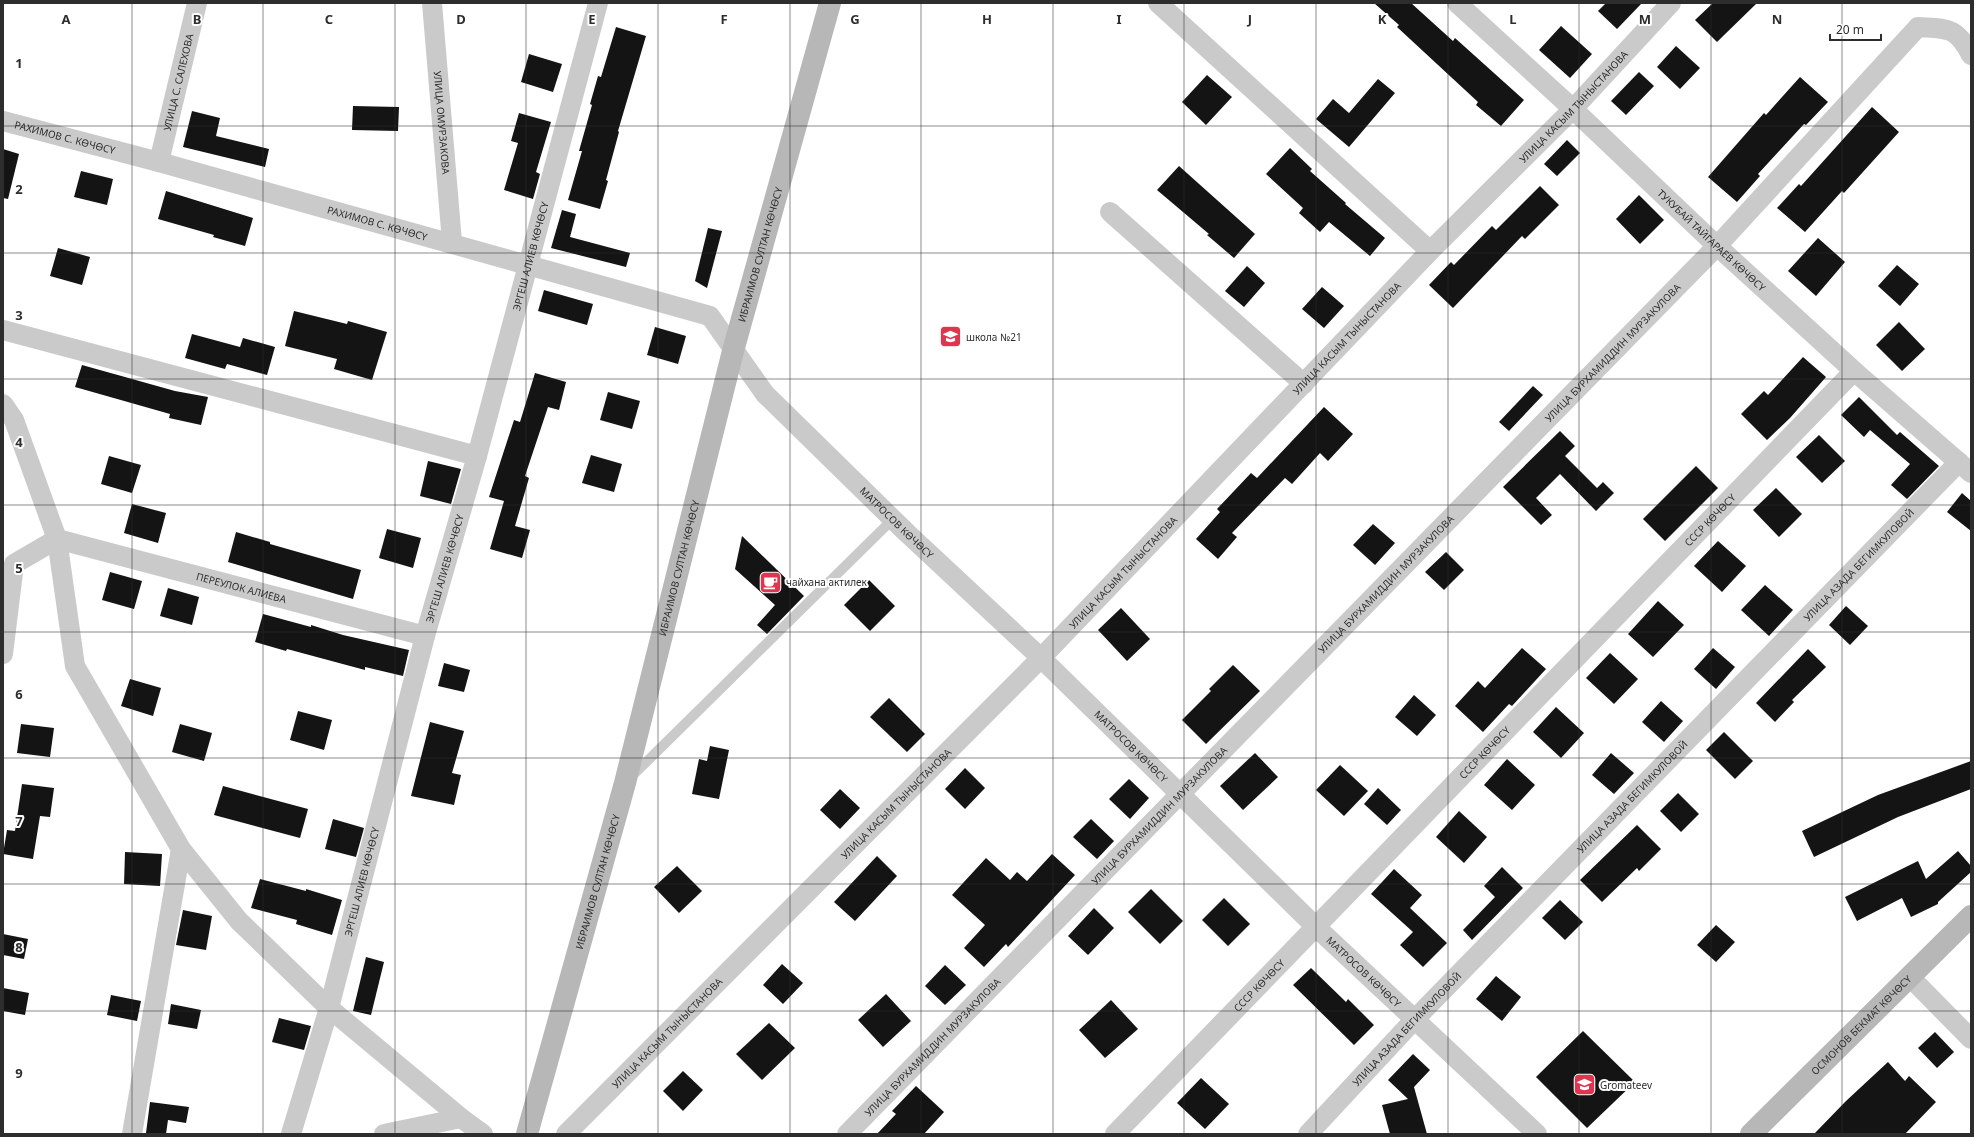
<svg xmlns="http://www.w3.org/2000/svg" width="1974" height="1137" font-family="'Noto Sans',sans-serif">
<style>
.building{fill:#141414}
.lines{fill:none;stroke-linecap:round;stroke-linejoin:round}
.service{stroke:#cacaca;stroke-width:10}
.minor{stroke:#cacaca;stroke-width:20}
.secondary{stroke:#b7b7b7;stroke-width:22}
.grid{fill:none;stroke:#2d2d2d;stroke-width:1;stroke-opacity:0.55}
.labels{text-anchor:middle;dominant-baseline:central;stroke-width:4;stroke-linejoin:round;paint-order:stroke}
.street-label{font-size:10px;fill:#2d2d2d;stroke:#fff}
.poi-label{font-size:10px;fill:#2d2d2d;stroke:#fff;text-anchor:start}
.grid-label{font-size:13px;text-anchor:middle;font-weight:bold;fill:#2d2d2d;stroke:#fff;stroke-width:4;stroke-linejoin:round;paint-order:stroke}
</style>
<rect width="100%" height="100%" fill="#fff"/>
<!-- building -->
<g class="building">
<path d="M1374 3H1411L1453 41 1455 38 1524 100 1501 126 1476 105 1478 102 1397 27 1399 25Z"/>
<path d="M1606 3H1642L1617 29 1598 11Z"/>
<path d="M1713 3H1757L1717 42 1695 20Z"/>
<path d="M1561 26 1592 54 1570 78 1539 50Z"/>
<path d="M616 27 646 36 618 131 619 132 606 180 608 181 600 209 568 200 582 151H579L592 105 590 104 598 76 601 77Z"/>
<path d="M1676 46 1700 68 1680 89 1657 67Z"/>
<path d="M529 54 562 64 553 92 521 82Z"/>
<path d="M1639 72 1654 86 1626 115 1611 101Z"/>
<path d="M1207 75 1232 97 1206 125 1182 102Z"/>
<path d="M1800 77 1828 102 1806 125 1804 124 1758 174 1760 176 1737 202 1708 177 1764 113 1766 115Z"/>
<path d="M1378 79 1395 93 1349 147 1316 119 1333 99 1349 113Z"/>
<path d="M353 106 399 107 398 131 352 130Z"/>
<path d="M1872 107 1899 132 1844 193 1842 191 1805 232 1777 208 1799 184 1801 186Z"/>
<path d="M192 111 220 118 216 136 269 149 265 167 183 147Z"/>
<path d="M519 113 551 122 536 172 540 174 533 199 504 190 518 143 511 141Z"/>
<path d="M1567 140 1580 153 1557 176 1544 164Z"/>
<path d="M1290 148 1312 169 1310 171 1346 203 1345 204 1385 238 1370 256 1329 222 1320 232 1299 213 1303 208 1266 174Z"/>
<path d="M3 149 19 154 8 199 3 198Z"/>
<path d="M1179 166 1255 234 1234 258 1207 235 1209 234 1157 190Z"/>
<path d="M81 171 113 179 107 205 74 197Z"/>
<path d="M1540 186 1559 205 1525 239 1522 236 1453 308 1429 285 1451 262 1454 265 1492 226 1496 230Z"/>
<path d="M166 191 253 218 245 246 213 237 214 235 158 219Z"/>
<path d="M1639 195 1664 220 1640 244 1616 219Z"/>
<path d="M562 210 576 214 570 237 630 253 626 267 551 248Z"/>
<path d="M708 228 722 231 707 288 695 281Z"/>
<path d="M1818 238 1845 262 1816 296 1788 271Z"/>
<path d="M58 248 90 257 82 285 50 276Z"/>
<path d="M1897 265 1919 284 1900 306 1878 286Z"/>
<path d="M1247 266 1265 283 1244 307 1225 291Z"/>
<path d="M1322 287 1344 306 1324 328 1302 309Z"/>
<path d="M544 290 593 304 587 325 538 311Z"/>
<path d="M294 311 347 324 348 321 387 332 372 380 334 369 337 359 285 346Z"/>
<path d="M1899 322 1925 349 1902 371 1876 345Z"/>
<path d="M655 327 686 336 678 364 647 355Z"/>
<path d="M192 334 240 347 243 338 275 347 267 375 227 364 225 369 185 358Z"/>
<path d="M1803 357 1826 377 1790 418 1767 440 1741 414 1764 391 1768 395Z"/>
<path d="M82 365 175 391 208 397 201 425 169 418 170 414 75 387Z"/>
<path d="M535 373 566 382 559 410 548 407 525 476 529 478 515 526 530 530 522 558 490 549 504 501 489 497 514 420 520 422Z"/>
<path d="M1533 386 1543 395 1509 431 1499 422Z"/>
<path d="M608 392 640 401 632 429 600 420Z"/>
<path d="M1859 397 1897 435 1900 432 1939 466 1907 499 1891 485 1910 464 1870 430 1864 437 1841 415Z"/>
<path d="M1324 407 1353 434 1328 461 1320 453 1292 484 1285 478 1232 533 1237 537 1218 559 1196 539 1220 512 1217 509 1251 473 1257 478Z"/>
<path d="M1560 431 1575 446 1565 456 1597 488 1603 482 1614 493 1596 511 1560 474 1536 498 1552 515 1541 525 1503 487Z"/>
<path d="M1819 435 1845 461 1822 483 1796 457Z"/>
<path d="M591 455 622 464 614 492 582 483Z"/>
<path d="M109 456 141 465 132 493 101 484Z"/>
<path d="M428 461 461 469 451 504 420 496Z"/>
<path d="M1696 466 1718 488 1665 541 1643 519Z"/>
<path d="M1776 488 1802 514 1779 537 1753 510Z"/>
<path d="M1962 493 1971 501V531L1947 512Z"/>
<path d="M132 504 166 513 158 543 124 533Z"/>
<path d="M1373 524 1395 543 1375 565 1353 545Z"/>
<path d="M387 529 421 538 413 568 379 558Z"/>
<path d="M236 532 270 542V544L361 570 353 599 228 562Z"/>
<path d="M742 536 804 596 767 634 757 625 775 605 735 569Z"/>
<path d="M1718 541 1746 566 1722 592 1694 566Z"/>
<path d="M1446 552 1464 570 1444 590 1425 572Z"/>
<path d="M110 572 142 581 134 609 102 600Z"/>
<path d="M869 580 895 606 870 631 844 605Z"/>
<path d="M1765 585 1793 610 1769 636 1741 610Z"/>
<path d="M168 588 199 597 192 625 160 616Z"/>
<path d="M1658 601 1684 625 1653 657 1628 634Z"/>
<path d="M1846 606 1868 626 1850 645 1829 625Z"/>
<path d="M1121 608 1150 639 1127 661 1098 630Z"/>
<path d="M263 614 311 627V625L343 635 409 650 403 676 365 667V670L287 649 286 651 255 642Z"/>
<path d="M1522 648 1546 669 1512 706 1509 704 1483 732 1455 706 1478 681 1485 688Z"/>
<path d="M1713 648 1735 667 1716 689 1694 669Z"/>
<path d="M1808 649 1826 667 1792 700 1794 702 1775 722 1756 703Z"/>
<path d="M1610 653 1638 679 1614 704 1586 678Z"/>
<path d="M444 663 470 670 464 692 438 686Z"/>
<path d="M1233 665 1260 691 1206 744 1182 720 1211 691 1209 689Z"/>
<path d="M130 679 161 688 153 716 121 706Z"/>
<path d="M1414 695 1436 715 1417 736 1395 717Z"/>
<path d="M889 698 925 734 907 752 870 717Z"/>
<path d="M1661 701 1683 721 1664 742 1642 722Z"/>
<path d="M1556 707 1584 733 1561 758 1533 732Z"/>
<path d="M298 711 332 720 324 750 290 740Z"/>
<path d="M430 722 464 731 452 773 461 775 454 805 411 796Z"/>
<path d="M21 724 54 728 50 757 17 753Z"/>
<path d="M180 724 212 733 204 761 172 752Z"/>
<path d="M1724 732 1753 761 1735 779 1706 750Z"/>
<path d="M710 746 729 750 719 799 692 794 699 759 707 761Z"/>
<path d="M1255 753 1278 777 1243 810 1220 786Z"/>
<path d="M1611 753 1634 773 1614 794 1592 775Z"/>
<path d="M1507 759 1535 785 1512 810 1484 785Z"/>
<path d="M1971 761V789L1898 817 1814 857 1802 831 1878 795Z"/>
<path d="M1340 765 1368 791 1344 816 1316 790Z"/>
<path d="M965 768 985 788 965 809 945 789Z"/>
<path d="M1129 779 1149 798 1130 819 1109 799Z"/>
<path d="M22 784 54 788 50 817 40 816 33 859 3 854 7 830 15 831Z"/>
<path d="M223 786 308 809 300 838 214 815Z"/>
<path d="M1378 788 1401 810 1387 825 1364 804Z"/>
<path d="M840 789 860 808 840 829 820 810Z"/>
<path d="M1678 793 1699 814 1681 832 1660 811Z"/>
<path d="M1459 811 1487 837 1464 863 1436 837Z"/>
<path d="M333 819 364 828 356 857 325 849Z"/>
<path d="M1091 819 1114 841 1097 859 1073 837Z"/>
<path d="M1637 825 1661 849 1639 871 1637 868 1602 902 1580 880Z"/>
<path d="M1958 851 1971 866V872L1938 902V904L1911 917 1902 898 1857 921 1845 897 1918 861 1926 879Z"/>
<path d="M125 852 162 854 160 886 124 884Z"/>
<path d="M1052 854 1075 875 1008 947 1006 944 984 967 964 948 985 925 952 895 986 858 1010 880 1017 872 1027 881Z"/>
<path d="M877 856 897 876 855 921 834 902Z"/>
<path d="M677 866 702 891 679 913 654 887Z"/>
<path d="M1502 867 1523 888 1472 940 1463 930 1495 897 1484 886Z"/>
<path d="M1394 869 1422 895 1410 908 1447 943 1423 967 1400 945 1413 932 1371 894Z"/>
<path d="M260 879 306 891V889L342 900 332 935 296 924 297 920 251 908Z"/>
<path d="M1151 889 1183 921 1160 944 1128 912Z"/>
<path d="M1224 898 1250 924 1228 946 1202 920Z"/>
<path d="M1560 900 1583 922 1565 940 1542 918Z"/>
<path d="M1094 908 1114 928 1088 955 1068 936Z"/>
<path d="M183 910 212 916 206 950 176 945Z"/>
<path d="M1716 925 1735 942 1716 962 1697 945Z"/>
<path d="M3 934 28 939 24 959 3 955Z"/>
<path d="M366 957 384 962 371 1015 353 1011Z"/>
<path d="M782 964 803 983 783 1004 763 985Z"/>
<path d="M945 965 966 985 945 1005 925 986Z"/>
<path d="M1311 968 1346 1002 1348 999 1374 1025 1354 1045 1293 985Z"/>
<path d="M1496 976 1521 997 1502 1021 1476 999Z"/>
<path d="M3 988 29 993 25 1015 3 1011Z"/>
<path d="M886 994 911 1021 883 1047 858 1020Z"/>
<path d="M111 995 141 1001 137 1021 107 1015Z"/>
<path d="M1111 1000 1138 1029 1105 1058 1079 1030Z"/>
<path d="M171 1004 201 1010 197 1029 168 1024Z"/>
<path d="M279 1018 311 1026 304 1050 272 1042Z"/>
<path d="M769 1023 795 1048 762 1080 736 1054Z"/>
<path d="M1583 1031 1635 1082 1587 1128 1536 1077Z"/>
<path d="M1935 1032 1954 1052 1937 1068 1918 1048Z"/>
<path d="M1413 1054 1430 1070 1414 1087 1427 1134H1390L1382 1105 1408 1099 1388 1080Z"/>
<path d="M1888 1062 1905 1081 1909 1076 1936 1102 1905 1134H1814L1846 1101Z"/>
<path d="M683 1071 703 1090 683 1111 663 1091Z"/>
<path d="M1201 1078 1229 1104 1205 1129 1177 1103Z"/>
<path d="M916 1086 944 1112 924 1134H877L896 1114 892 1111Z"/>
<path d="M150 1102 189 1107 186 1123 168 1120 166 1134 146 1133Z"/>
</g>
<g class="lines">
<!-- service -->
<path class="service" d="M631 777 893 519"/>
<!-- minor -->
<g class="minor">
<path id="s1" d="M432 3 452 242"/>
<path d="M1158 3 1430 251"/>
<path id="s2" d="M1457 3 1573 109 1717 246 1854 371 1971 473"/>
<path id="s3" d="M3 121 159 162 710 316 765 394 907 533 1041 658 1316 927 1537 1134"/>
<path id="s4" d="M159 162 197 3"/>
<path d="M1110 212 1304 384"/>
<path d="M3 330 477 456"/>
<path d="M3 404 14 420 57 539 75 666 181 849 239 921 329 1008 461 1118 483 1134"/>
<path id="s5" d="M3 654 14 564 57 539 425 636"/>
<path d="M1910 977 1971 1039"/>
<path d="M132 1134 181 849"/>
<path id="s6" d="M291 1134 329 1008 425 636 477 456 598 3"/>
<path d="M384 1134 461 1118"/>
<path id="s7" d="M566 1134 1041 658 1430 251 1573 109 1671 3"/>
<path id="s8" d="M847 1134 1717 246 1918 27C1947 29 1956 26 1971 55"/>
<path id="s9" d="M1115 1134 1854 371"/>
<path id="s10" d="M1308 1134 1415 1019 1959 462"/>
</g>
<!-- secondary -->
<g class="secondary">
<path id="s11" d="M527 1134 625 783 733 351 830 3"/>
<path id="s12" d="M1751 1134 1971 916"/>
</g>
</g>
<!-- grid -->
<path class="grid" d="M132 3V1134M263 3V1134M395 3V1134M526 3V1134M658 3V1134M790 3V1134M921 3V1134M1053 3V1134M1184 3V1134M1316 3V1134M1448 3V1134M1579 3V1134M1711 3V1134M1842 3V1134M3 126H1971M3 253H1971M3 379H1971M3 505H1971M3 632H1971M3 758H1971M3 884H1971M3 1011H1971"/>
<!-- icons -->
<defs>
<symbol id="school-square" viewBox="-11 -11 22 22"><rect x="-9" y="-9" width="18" height="18" rx="4" fill="#de364f" stroke="#fff"/><path d="M0-5L7-2L0 1L-7-2ZM-4 1L0 2.5L4 1V4Q0 6-4 4Z" fill="#fff"/></symbol>
<symbol id="cafe-square" viewBox="-11 -11 22 22"><rect x="-9" y="-9" width="18" height="18" rx="4" fill="#de364f" stroke="#fff"/><path d="M-5.5-4.5H6V0H3Q3 3.5 0 3.5H-2.5Q-5.5 3.5-5.5 0ZM3-3.2v2h1.7v-2ZM-6 4.5H4V6H-6Z" fill="#fff"/></symbol>
</defs>
<g fill-rule="evenodd">
<use href="#school-square" x="938" y="324" width="25" height="25"/>
<use href="#cafe-square" x="758" y="570" width="25" height="25"/>
<use href="#school-square" x="1572" y="1072" width="25" height="25"/>
</g>
<g class="labels">
<!-- street labels -->
<g class="street-label">
<text stroke="none"><textPath href="#s4" startOffset="82">УЛИЦА С. САЛЕХОВА</textPath></text>
<text stroke="none"><textPath href="#s7" startOffset="1439">УЛИЦА КАСЫМ ТЫНЫСТАНОВА</textPath></text>
<text stroke="none"><textPath href="#s1" startOffset="120">УЛИЦА ОМУРЗАКОВА</textPath></text>
<text stroke="none"><textPath href="#s3" startOffset="64">РАХИМОВ С. КӨЧӨСҮ</textPath></text>
<text stroke="none"><textPath href="#s3" startOffset="388">РАХИМОВ С. КӨЧӨСҮ</textPath></text>
<text stroke="none"><textPath href="#s2" startOffset="348">ТУКУБАЙ ТАЙГАРАЕВ КӨЧӨСҮ</textPath></text>
<text stroke="none"><textPath href="#s11" startOffset="910">ИБРАИМОВ СУЛТАН КӨЧӨСҮ</textPath></text>
<text stroke="none"><textPath href="#s6" startOffset="910">ЭРГЕШ АЛИЕВ КӨЧӨСҮ</textPath></text>
<text stroke="none"><textPath href="#s7" startOffset="1115">УЛИЦА КАСЫМ ТЫНЫСТАНОВА</textPath></text>
<text stroke="none"><textPath href="#s8" startOffset="1094">УЛИЦА БУРХАМИДДИН МУРЗАКУЛОВА</textPath></text>
<text stroke="none"><textPath href="#s9" startOffset="855">СССР КӨЧӨСҮ</textPath></text>
<text stroke="none"><textPath href="#s3" startOffset="1013">МАТРОСОВ КӨЧӨСҮ</textPath></text>
<text stroke="none"><textPath href="#s10" startOffset="792">УЛИЦА АЗАДА БЕГИМКУЛОВОЙ</textPath></text>
<text stroke="none"><textPath href="#s6" startOffset="586">ЭРГЕШ АЛИЕВ КӨЧӨСҮ</textPath></text>
<text stroke="none"><textPath href="#s11" startOffset="586">ИБРАИМОВ СУЛТАН КӨЧӨСҮ</textPath></text>
<text stroke="none"><textPath href="#s7" startOffset="791">УЛИЦА КАСЫМ ТЫНЫСТАНОВА</textPath></text>
<text stroke="none"><textPath href="#s8" startOffset="770">УЛИЦА БУРХАМИДДИН МУРЗАКУЛОВА</textPath></text>
<text stroke="none"><textPath href="#s5" startOffset="331">ПЕРЕУЛОК АЛИЕВА</textPath></text>
<text stroke="none"><textPath href="#s3" startOffset="1337">МАТРОСОВ КӨЧӨСҮ</textPath></text>
<text stroke="none"><textPath href="#s9" startOffset="531">СССР КӨЧӨСҮ</textPath></text>
<text stroke="none"><textPath href="#s10" startOffset="468">УЛИЦА АЗАДА БЕГИМКУЛОВОЙ</textPath></text>
<text stroke="none"><textPath href="#s7" startOffset="467">УЛИЦА КАСЫМ ТЫНЫСТАНОВА</textPath></text>
<text stroke="none"><textPath href="#s8" startOffset="446">УЛИЦА БУРХАМИДДИН МУРЗАКУЛОВА</textPath></text>
<text stroke="none"><textPath href="#s6" startOffset="262">ЭРГЕШ АЛИЕВ КӨЧӨСҮ</textPath></text>
<text stroke="none"><textPath href="#s11" startOffset="262">ИБРАИМОВ СУЛТАН КӨЧӨСҮ</textPath></text>
<text stroke="none"><textPath href="#s3" startOffset="1661">МАТРОСОВ КӨЧӨСҮ</textPath></text>
<text stroke="none"><textPath href="#s9" startOffset="207">СССР КӨЧӨСҮ</textPath></text>
<text stroke="none"><textPath href="#s12" startOffset="155">ОСМОНОВ БЕКМАТ КӨЧӨСҮ</textPath></text>
<text stroke="none"><textPath href="#s10" startOffset="144">УЛИЦА АЗАДА БЕГИМКУЛОВОЙ</textPath></text>
<text stroke="none"><textPath href="#s7" startOffset="143">УЛИЦА КАСЫМ ТЫНЫСТАНОВА</textPath></text>
<text stroke="none"><textPath href="#s8" startOffset="122">УЛИЦА БУРХАМИДДИН МУРЗАКУЛОВА</textPath></text>
</g>
<!-- poi labels -->
<g class="poi-label">
<text x="966" y="337">школа №21</text>
<text x="786" y="582">чайхана актилек</text>
<text x="1600" y="1085">Gromateev</text>
</g>
</g>
<g class="grid-label">
<text x="66" y="24">A</text>
<text x="197" y="24">B</text>
<text x="329" y="24">C</text>
<text x="461" y="24">D</text>
<text x="592" y="24">E</text>
<text x="724" y="24">F</text>
<text x="855" y="24">G</text>
<text x="987" y="24">H</text>
<text x="1119" y="24">I</text>
<text x="1250" y="24">J</text>
<text x="1382" y="24">K</text>
<text x="1513" y="24">L</text>
<text x="1645" y="24">M</text>
<text x="1777" y="24">N</text>
<text x="19" y="68">1</text>
<text x="19" y="194">2</text>
<text x="19" y="320">3</text>
<text x="19" y="447">4</text>
<text x="19" y="573">5</text>
<text x="19" y="699">6</text>
<text x="19" y="826">7</text>
<text x="19" y="952">8</text>
<text x="19" y="1078">9</text>
</g>
<!-- border -->
<rect width="1974" height="1137" fill="none" stroke="#2d2d2d" stroke-width="8"/>
<!-- scale -->
<path d="M1830 34v6h51v-6" fill="none" stroke="#2d2d2d" stroke-width="2"/>
<text x="1836" y="34" font-size="12" fill="#2d2d2d" stroke="#ffffff" stroke-width="3" paint-order="stroke">20 m</text>
</svg>
